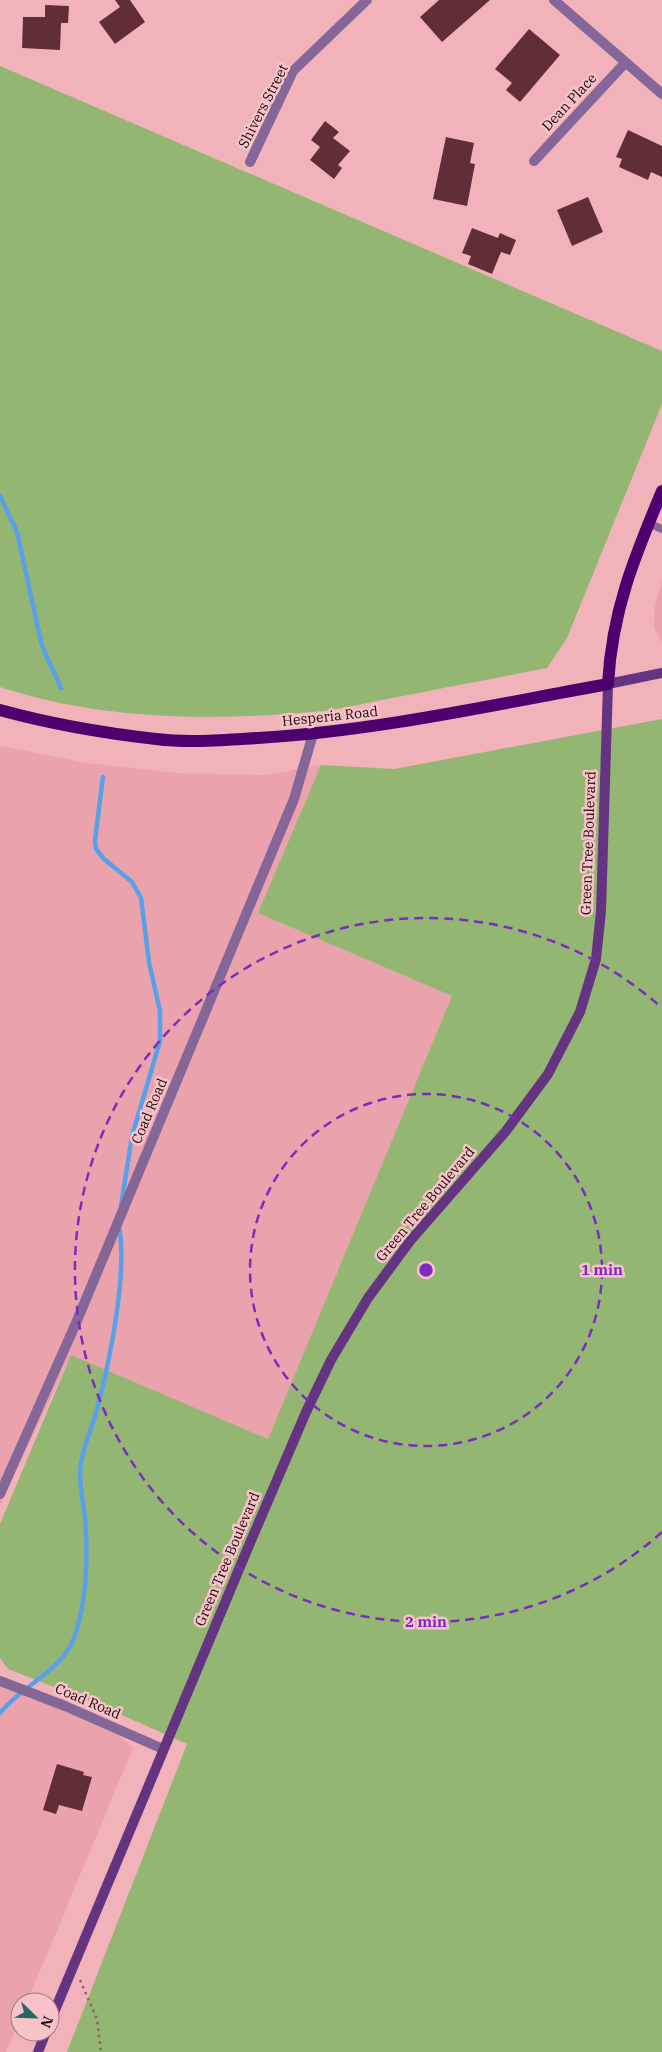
<svg xmlns="http://www.w3.org/2000/svg" width="662" height="2052" font-family="'IBM Plex Serif',serif">
<style>
.built{fill:#eaa3ac}
.green{fill:#93b673}
.lines{fill:none;stroke-linecap:round;stroke-linejoin:round}
.stream{stroke:#5aa0e9;stroke-width:4.5}
.building{fill:#612d36}
.path{stroke:#8c6066;stroke-width:2.5;stroke-dasharray:2.5 4;stroke-linecap:butt}
.lane{stroke:#846699;stroke-width:8}
.street{stroke:#846699;stroke-width:10}
.secondary{stroke:#643481;stroke-width:10}
.primary{stroke:#4d016e;stroke-width:12}
.ring{fill:none;stroke:#7b2cbf;stroke-width:2.5;stroke-dasharray:9 6}
.labels{text-anchor:middle;dominant-baseline:central;stroke-width:5;stroke-linejoin:round;paint-order:stroke}
.street-label{font-size:14px;fill:#1c070a;stroke:#f7c3c9}
.centre{fill:#7b2cbf;stroke:#f7c3c9;stroke-width:2.5}
.ring-label{font-size:15px;text-anchor:middle;font-weight:bold;fill:#7b2cbf;stroke:#f7c3c9;stroke-width:5;stroke-linejoin:round;paint-order:stroke}
</style>
<rect width="100%" height="100%" fill="#f2b2ba"/>
<!-- built -->
<g class="built">
<path d="M662 581V642L654 628 655 605Z"/>
<path d="M0 746 87 763 177 773 265 775 321 765 258 913 452 996 268 1440 71 1355 0 1506Z"/>
<path d="M0 1681 108 1725 133 1748 27 2002H20V2018L6 2052H0Z"/>
</g>
<!-- green -->
<g class="green">
<path d="M0 66 662 351V404L567 638 547 668C497 678 447 687 398 697 373 701 348 708 323 711 216 721 103 721 0 687Z"/>
<path d="M662 719V2052H67L187 1744 93 1702 8 1669 0 1658V1524L71 1355 268 1439 452 996 258 913 321 765 394 769Z"/>
</g>
<g class="lines">
<!-- stream -->
<g class="stream">
<path d="M0 496 17 532 42 646 61 688"/>
<path d="M103 777 95 840 96 849 104 859 132 882 141 898 149 962 160 1011V1041L132 1136 121 1206"/>
<path d="M0 1713C21 1686 61 1672 74 1638 87 1601 88 1556 85 1517 83 1501 78 1480 81 1464 83 1447 91 1430 96 1413 109 1365 128 1274 119 1226"/>
</g>
</g>
<!-- building -->
<g class="building">
<path d="M115 0H130L145 22 115 44 99 22 120 7Z"/>
<path d="M439 0H490L442 42 420 17Z"/>
<path d="M45 5 69 6 68 23H61L60 50 22 48 23 17H45Z"/>
<path d="M529 29 560 55 520 102 506 90 512 83 495 69Z"/>
<path d="M325 121 339 132 333 138 350 151 338 165 342 168 334 179 310 160 320 147 311 140Z"/>
<path d="M628 130 662 146V177L651 172 648 180 619 167 622 159 616 157Z"/>
<path d="M446 137 474 143 470 163 475 164 467 206 433 199Z"/>
<path d="M588 197 603 232 572 246 557 210Z"/>
<path d="M472 228 498 238 500 233 516 240 510 255 501 252 492 274 468 264 471 256 462 253Z"/>
<path d="M57 1764 84 1772 83 1775 92 1777 82 1811 59 1805 56 1814 43 1810Z"/>
</g>
<g class="lines">
<!-- path -->
<path class="path" d="M80 1980 97 2019 101 2052"/>
<!-- lane -->
<path class="lane" d="M648 523 662 529"/>
<!-- street -->
<g class="street">
<path d="M554 0 662 94"/>
<path d="M534 161 625 63"/>
<path d="M250 162 293 71 367 0"/>
<path d="M0 1494 76 1323 294 799 313 734"/>
<path d="M0 1681 65 1706 163 1749"/>
</g>
<!-- secondary -->
<g class="secondary">
<path d="M50 2022 247 1550 306 1412 331 1360 368 1298 410 1241 506 1131 548 1074 580 1012 596 959 601 911 608 684 662 673"/>
<path d="M38 2052 46 2032"/>
</g>
<!-- primary -->
<path class="primary" d="M0 710C51 724 103 733 156 739 189 743 224 740 258 738 376 731 492 705 608 684 612 611 634 558 662 491"/>
</g>
<!-- distance rings -->
<g class="ring">
<circle cx="426" cy="1270" r="176"/>
<path d="M662 1532A352 352 0 1 1 662 1008"/>
</g>
<g class="labels">
<!-- street labels -->
<g class="street-label">
<text transform="translate(569 102) rotate(-47)">Dean Place</text>
<text transform="translate(263 106) rotate(-63)">Shivers Street</text>
<text transform="translate(330 716) rotate(-6)">Hesperia Road</text>
<text transform="translate(588 843) rotate(-88)">Green Tree Boulevard</text>
<text transform="translate(149 1111) rotate(-67)">Coad Road</text>
<text transform="translate(425 1204) rotate(-50)">Green Tree Boulevard</text>
<text transform="translate(227 1559) rotate(-67)">Green Tree Boulevard</text>
<text transform="translate(88 1701) rotate(23)">Coad Road</text>
</g>
</g>
<circle cx="426" cy="1270" r="8" class="centre"/>
<g class="ring-label">
<text x="602" y="1275">1 min</text>
<text x="426" y="1627">2 min</text>
</g>
<!-- north arrow -->
<g transform="translate(35 2017) rotate(113)"><circle r="24" fill="#f7c3c9" stroke="#9f787d"/>
<path d="M0-4L9 19L0 12L-9 19Z" fill="#206b68"/>
<text y="-8" font-size="14" font-weight="bold" text-anchor="middle" fill="#1c070a">N</text>
</g>
</svg>
